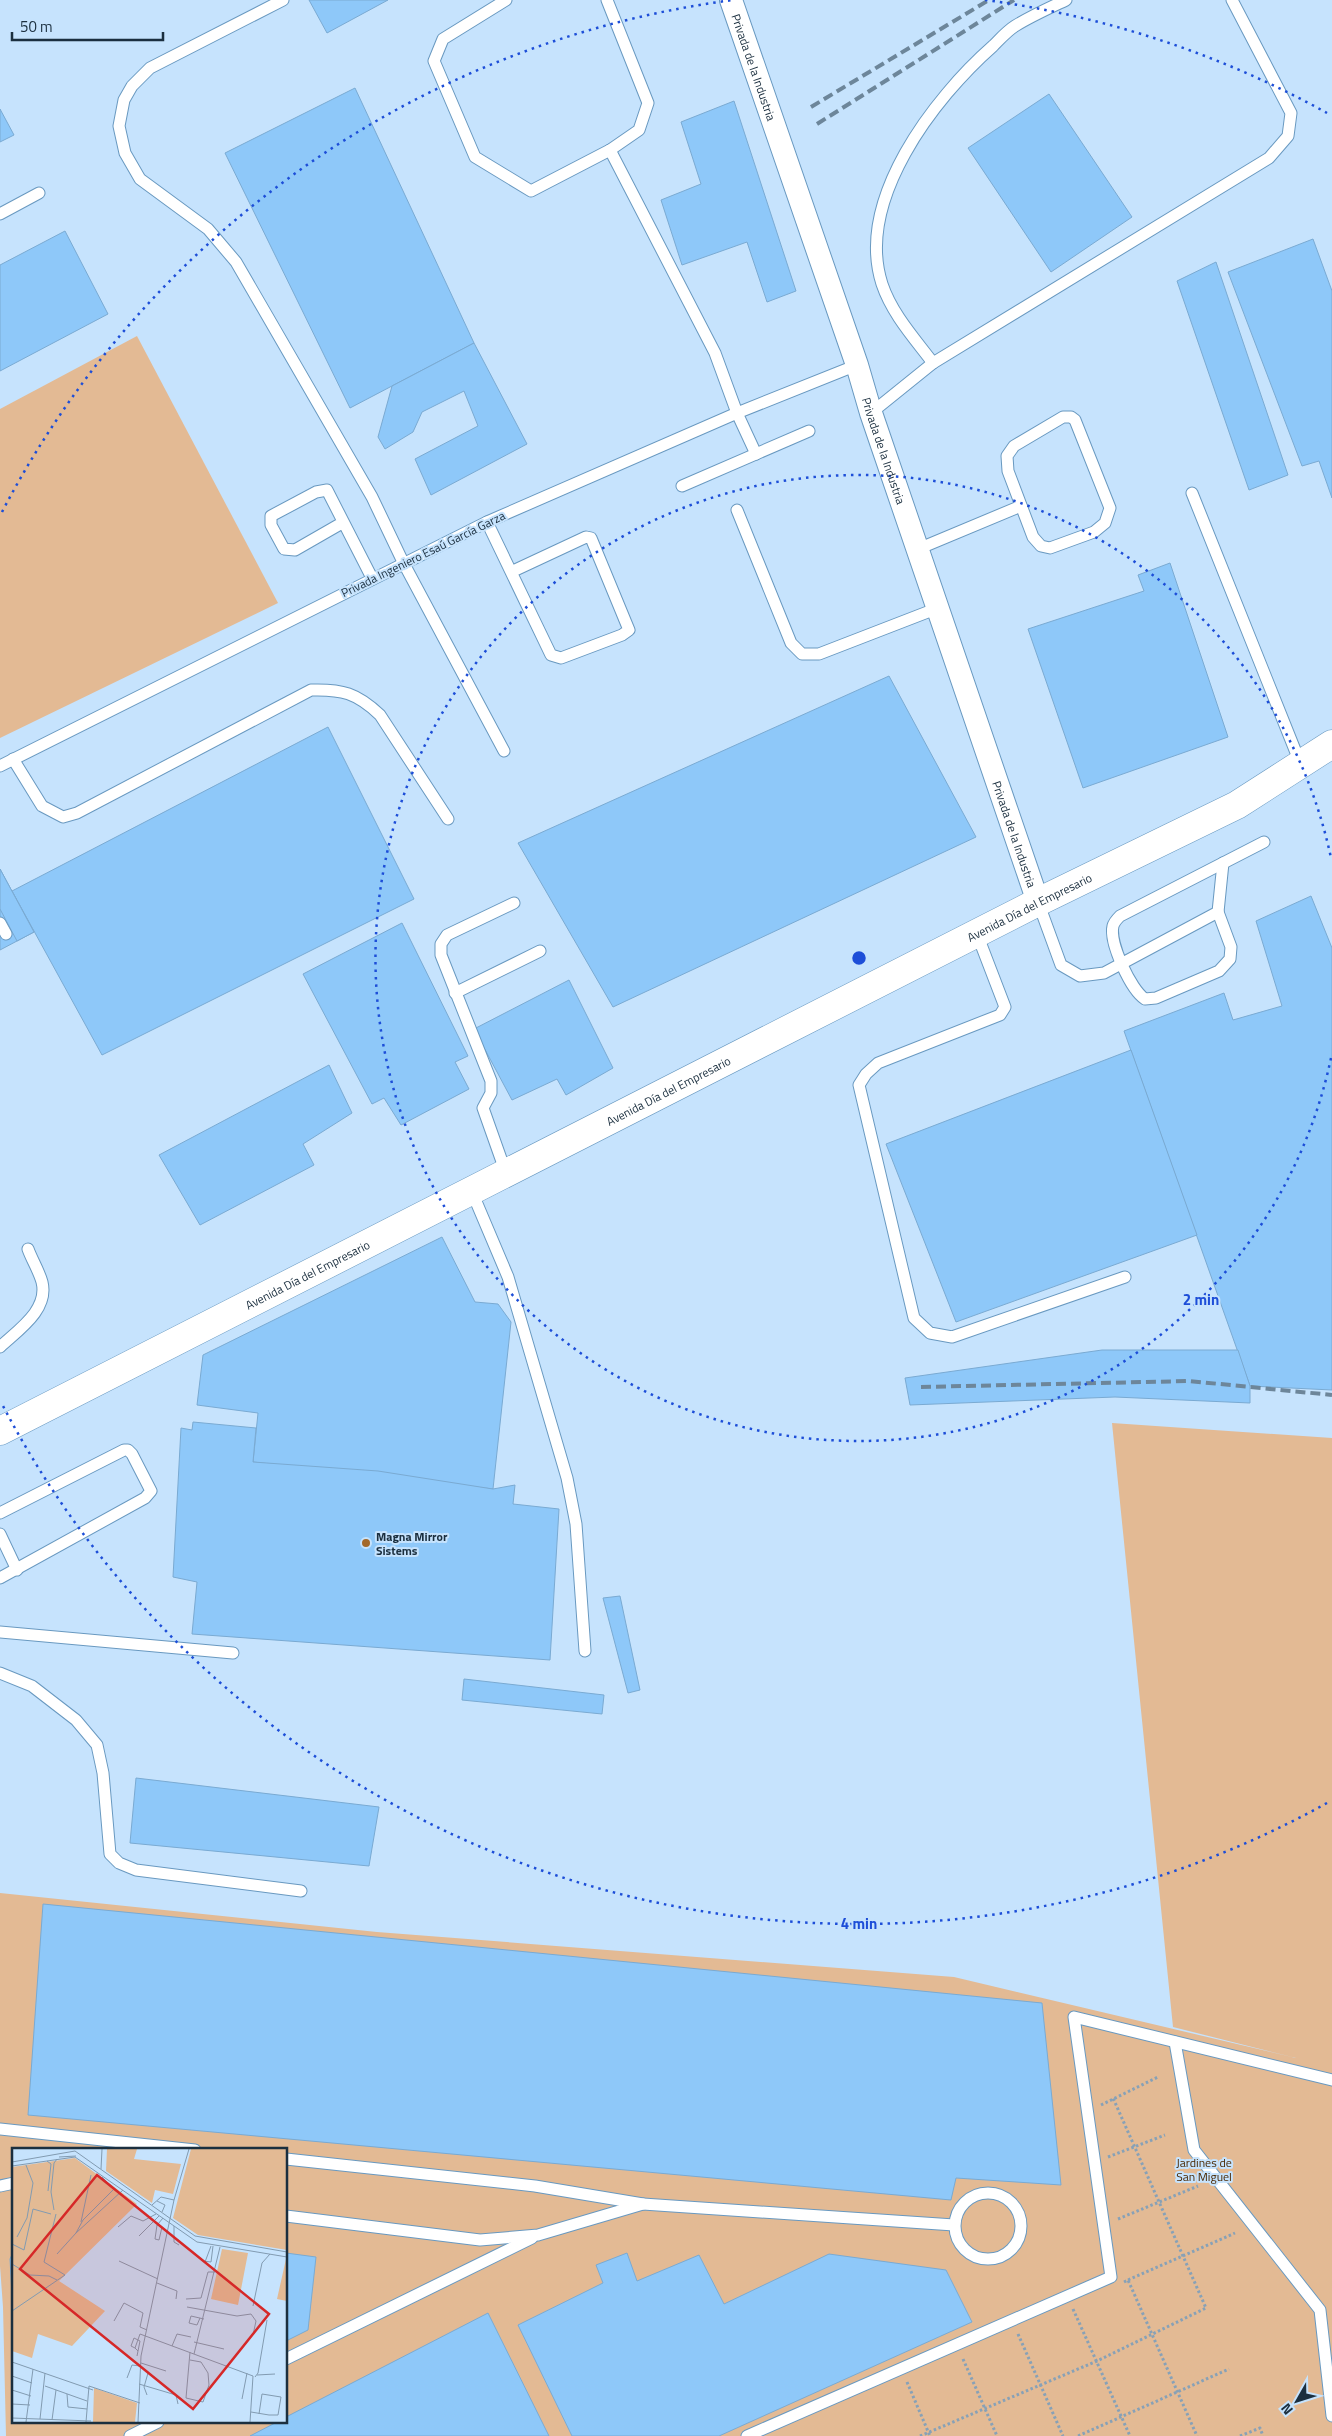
<svg xmlns="http://www.w3.org/2000/svg" width="1332" height="2436" font-family="'Titillium Web',sans-serif">
<style>
.green{fill:#e3ba94;fill-rule:evenodd}
.building{fill:#8ec8f9;stroke:#7aaad2}
.lines{fill:none;stroke-linecap:round;stroke-linejoin:round}
.service-casing{stroke:#6999c0;stroke-width:13}
.minor-casing{stroke:#6999c0;stroke-width:24}
.tertiary-casing{stroke:#6999c0;stroke-width:29}
.path{stroke:#87a1b7;stroke-width:3;stroke-dasharray:2.5 2.5;stroke-linecap:butt}
.service{stroke:#fff;stroke-width:11}
.minor{stroke:#fff;stroke-width:22}
.tertiary{stroke:#fff;stroke-width:28}
.rail{stroke:#6d869a;stroke-width:4;stroke-dasharray:10 5;stroke-linecap:butt}
.ring{fill:none;stroke:#1d4ed8;stroke-width:2.5;stroke-dasharray:2.5 5}
.poi-dot{fill:#a36829;stroke:#c6e3fd;stroke-width:2}
.labels{text-anchor:middle;dominant-baseline:central;stroke-width:4;stroke-linejoin:round;paint-order:stroke}
.street-label{font-size:12px;fill:#1b2f3f;stroke:#c6e3fd}
.poi-label{font-size:12px;font-weight:bold;fill:#1b2f3f;stroke:#c6e3fd;text-anchor:start}
.park-label{font-size:12px;fill:#492700;stroke:#c6e3fd}
.inset-road{fill:none;stroke:#829bb1;stroke-width:1}
.view{fill:#d62828;fill-opacity:0.15;stroke:#d62828;stroke-width:2.5}
.inset-edge{fill:none;stroke:#1b2f3f;stroke-width:2.5}
.centre{fill:#1d4ed8;stroke:#c6e3fd;stroke-width:2.5}
.ring-label{font-size:15px;text-anchor:middle;font-weight:bold;fill:#1d4ed8;stroke:#c6e3fd;stroke-width:4;stroke-linejoin:round;paint-order:stroke}
</style>
<rect width="100%" height="100%" fill="#c6e3fd"/>
<!-- green -->
<g class="green">
<path d="M137 336 278 603 0 738V409Z"/>
<path d="M1112 1423 1332 1438V2436H6L3 2307 0 2266V1893L377 1932 954 1977 1296 2058 1173 2027ZM14 2150H286V2422H14Z"/>
</g>
<!-- building -->
<g class="building">
<path d="M309 0H388L327 33Z"/>
<path d="M355 88 474 343 350 408 225 153Z"/>
<path d="M1049 94 1132 217 1051 272 968 148Z"/>
<path d="M734 101 796 291 767 302 747 242 682 265 661 200 701 184 681 122Z"/>
<path d="M0 109 14 135 0 142Z"/>
<path d="M65 231 108 314 0 371V265Z"/>
<path d="M1313 239 1332 291V498L1319 461 1302 466 1228 272Z"/>
<path d="M1216 262 1288 475 1249 490 1177 281Z"/>
<path d="M474 343 527 444 431 495 415 459 478 426 464 391 422 412 413 432 385 449 378 437 392 386Z"/>
<path d="M1170 563 1228 737 1083 788 1028 629 1144 591 1138 575Z"/>
<path d="M889 676 976 837 613 1007 518 843Z"/>
<path d="M328 727 414 899 102 1055 12 891Z"/>
<path d="M0 869 34 932 0 950Z"/>
<path d="M0 869 34 932 17 941 0 909Z"/>
<path d="M1311 896 1332 948V1390L1250 1386 1124 1031 1224 993 1233 1020 1282 1006 1256 921Z"/>
<path d="M402 923 468 1056 455 1062 469 1089 401 1125 384 1098 372 1104 303 974Z"/>
<path d="M569 980 613 1068 566 1095 557 1079 512 1100 474 1029Z"/>
<path d="M1131 1050 1197 1235 956 1322 886 1144Z"/>
<path d="M329 1065 352 1113 303 1144 314 1165 200 1225 159 1155Z"/>
<path d="M442 1237 475 1302 498 1304 511 1322 493 1489 253 1462 258 1413 197 1405 203 1355Z"/>
<path d="M1102 1350H1238L1250 1386V1403L1115 1397 910 1405 905 1378Z"/>
<path d="M193 1422 256 1428 253 1462 378 1471 493 1489 515 1485 513 1504 559 1509 550 1660 192 1634 197 1582 173 1577 181 1428 192 1430Z"/>
<path d="M620 1596 640 1690 628 1693 603 1598Z"/>
<path d="M464 1679 604 1695 602 1714 462 1700Z"/>
<path d="M136 1778 379 1807 369 1866 130 1843Z"/>
<path d="M43 1904 1042 2003 1061 2185 956 2178 951 2200 28 2115Z"/>
<path d="M14 2250V2330L10 2259Z"/>
<path d="M286 2253 316 2257 308 2330 286 2341Z"/>
<path d="M627 2253 637 2281 699 2255 724 2304 829 2254 946 2270 972 2322 719 2436H572L518 2325 603 2283 596 2265Z"/>
<path d="M488 2313 549 2436H250L277 2422H286V2417Z"/>
</g>
<g class="lines">
<defs>
<g id="service">
<path d="M283 0 150 68 132 86 124 100 119 126 125 153 140 179 208 229 236 262 372 497 403 562 504 751"/>
<path d="M506 0 443 39 434 61 475 157 531 191 610 150 639 130 648 103 607 0"/>
<path d="M610 150 715 353 737 413 756 454"/>
<path d="M0 214 39 193"/>
<path d="M933 363C915 339 892 314 882 284 855 200 934 98 993 46 1000 39 1007 31 1015 26 1031 16 1049 8 1066 0"/>
<path d="M871 413 933 363 1269 158 1288 136 1291 113 1232 0"/>
<path d="M1063 417H1071L1075 420 1110 508 1105 523 1094 532 1050 548 1041 546 1033 537 1008 471 1007 456 1014 446Z"/>
<path d="M682 486 809 431"/>
<path d="M1192 493 1301 765"/>
<path d="M737 510 791 643 802 654H819L938 608"/>
<path d="M487 522 551 655 561 658 622 635 629 630 591 538 586 537 511 572"/>
<path d="M342 523 295 550 284 549 271 525V516L316 492 327 490 372 578"/>
<path d="M918 549 1021 506"/>
<path d="M13 759 42 806 63 817 77 813 311 690C342 689 357 693 380 715L448 819"/>
<path d="M0 766 487 522 737 413 857 365"/>
<path d="M1038 902 1061 965 1080 976 1104 973 1218 912 1223 863"/>
<path d="M1218 912 1231 947 1230 959 1219 971 1156 998 1145 999C1131 990 1109 943 1113 926 1114 922 1117 919 1120 916L1264 842"/>
<path d="M0 923 6 934"/>
<path d="M977 934 1005 1007 1000 1015 878 1063 866 1074 859 1085 914 1318 930 1333 952 1337 1125 1277"/>
<path d="M455 993 540 951"/>
<path d="M506 1173 483 1108 491 1093V1081L441 955V944L447 935 514 903"/>
<path d="M472 1192 508 1277 567 1478 576 1524 585 1651"/>
<path d="M0 1347C18 1330 49 1310 42 1282 39 1271 32 1260 28 1249"/>
<path d="M0 1513 124 1450H128L132 1454 151 1491 145 1498 0 1578"/>
<path d="M0 1534 17 1570"/>
<path d="M0 1632 233 1653"/>
<path d="M0 1673 32 1686 76 1720 97 1745 103 1773 110 1854 119 1863 136 1870 301 1891"/>
<path d="M1175 2042 1194 2150 1320 2310 1332 2416"/>
<path d="M0 2129 195 2150"/>
<path d="M286 2159 535 2186 643 2204 538 2235 480 2240 286 2216"/>
<path d="M0 2186 14 2183"/>
<circle cx="988" cy="2226" r="33"/>
<path d="M643 2204 954 2225"/>
<path d="M286 2359 532 2238"/>
<path d="M130 2436 158 2422"/>
<path d="M747 2436 1111 2277 1074 2017 1332 2080"/>
</g>
<g id="minor">
<path id="s1" d="M731 0 857 365 871 413 1038 902"/>
</g>
<g id="tertiary">
<path id="s2" d="M0 1431 1038 902 1237 805 1332 744"/>
</g>
</defs>
<!-- service casing -->
<use href="#service" class="service-casing"/>
<!-- minor casing -->
<use href="#minor" class="minor-casing"/>
<!-- tertiary casing -->
<use href="#tertiary" class="tertiary-casing"/>
<!-- path -->
<g class="path">
<path d="M1101 2105 1158 2077"/>
<path d="M1108 2157 1165 2135"/>
<path d="M1118 2219 1198 2186"/>
<path d="M1128 2280 1235 2233"/>
<path d="M1124 2282 1128 2280 1197 2436"/>
<path d="M1073 2309 1130 2436"/>
<path d="M1018 2334 1063 2436"/>
<path d="M963 2359 997 2436"/>
<path d="M907 2382 930 2436"/>
<path d="M920 2436 1097 2361 1206 2308 1113 2098"/>
<path d="M1078 2436 1229 2369"/>
<path d="M1240 2436 1260 2428 1263 2436"/>
</g>
<!-- service -->
<use href="#service" class="service"/>
<!-- minor -->
<use href="#minor" class="minor"/>
<!-- tertiary -->
<use href="#tertiary" class="tertiary"/>
<!-- rail -->
<g class="rail">
<path d="M811 107 989 0"/>
<path d="M817 124 1014 0"/>
<path d="M921 1387 1189 1381 1332 1395"/>
</g>
</g>
<!-- distance rings -->
<g class="ring">
<path d="M1331 1058A483 483 0 1 1 1331 858"/>
<path d="M1327 1803A966 966 0 0 1 2 1404M2 512A966 966 0 0 1 733 0M985 0A966 966 0 0 1 1327 113"/>
</g>
<!-- markers -->
<circle class="poi-dot" cx="366" cy="1543" r="5"/>
<g class="labels">
<!-- street labels -->
<g class="street-label">
<text stroke="none"><textPath href="#s1" startOffset="71">Privada de la Industria</textPath></text>
<text stroke="none"><textPath href="#s1" startOffset="476">Privada de la Industria</textPath></text>
<text transform="translate(423 554) rotate(-26)">Privada Ingeniero Esaú García Garza</text>
<text stroke="none"><textPath href="#s1" startOffset="881">Privada de la Industria</textPath></text>
<text stroke="none"><textPath href="#s2" startOffset="1155">Avenida Día del Empresario</textPath></text>
<text stroke="none"><textPath href="#s2" startOffset="750">Avenida Día del Empresario</textPath></text>
<text stroke="none"><textPath href="#s2" startOffset="345">Avenida Día del Empresario</textPath></text>
</g>
<!-- poi labels -->
<g class="poi-label">
<text x="376" y="1536">Magna Mirror<tspan x="376" dy="14">Sistems</tspan></text>
</g>
<!-- park labels -->
<g class="park-label">
<text x="1204" y="2162">Jardines de<tspan x="1204" dy="14">San Miguel</tspan></text>
</g>
</g>
<!-- overview -->
<g transform="translate(12 2148)">
<rect width="275" height="275" fill="#c6e3fd"/>
<path d="M95 1H125L122 11 169 16 161 46 143 42 140 55 94 23ZM179 1H275V102L186 87 161 70ZM63 10 125 56 47 133 93 163 60 198 26 186 20 210 0 203V19ZM210 101 236 105 226 157 199 151ZM274 111H275V153L265 151ZM82 240 125 255 123 274H81Z" fill="#e3ba94"/>
<path class="inset-road" d="M47 9 64 8M35 13 39 16 36 43M0 14 63 3 183 88 275 104M0 18 63 9 185 94 275 109M89 21 90 1M90 29 102 41 71 72 64 85 111 42M145 53 153 57 150 64M140 57 149 49 162 52M42 62 39 44 42 15 45 11M69 74 79 27M145 77 150 79 147 92 143 91 145 77 146 76 151 70M162 78V94L167 97M106 79 119 68 131 73 144 66M127 88 147 68M5 89 15 70 21 35 14 17M0 96 12 102 21 61 39 66M45 106 64 85M107 113 146 131M191 113 199 114 201 98M193 114 199 98M0 116 18 127 37 128 45 132M145 135 165 143 164 151M174 151 189 150 196 124H203M241 158 250 115 258 106M175 159 225 168 239 166 244 173 241 187M0 163 53 127 32 114 44 66M188 170 185 177 177 175 179 168 192 171M102 173 112 155 131 165 128 179 135 182M182 194 212 201M160 198 165 186 179 189M123 200 119 198 122 190 128 193 125 208M126 203 123 200 128 186 241 228 238 274M182 206 208 99M178 212 189 214 196 225 197 237 191 254 174 250 178 204M0 214 81 242M129 215 154 223M245 227 263 226M0 228 20 235M243 229 246 225 255 172M115 230 120 217 128 218M127 236 164 247 166 256M33 238 75 253M0 242 19 248M55 246 56 259 75 261M135 247 132 239 136 225M230 251 235 225M0 256 18 257M239 264 257 267H266L269 249 250 246 247 266M0 270 79 273M28 271 33 225M40 272 44 242M14 274 21 221M74 274 77 238 128 255M126 274 129 208 162 52 177 1"/>
<path class="view" d="M85 27 257 166 181 261 8 121Z"/>
<rect width="275" height="275" class="inset-edge"/>
</g>
<circle cx="859" cy="958" r="8" class="centre"/>
<g class="ring-label">
<text x="1201" y="1305">2 min</text>
<text x="859" y="1929">4 min</text>
</g>
<!-- north arrow -->
<g transform="translate(1297 2401) rotate(231)" stroke="#c6e3fd" stroke-width="4" paint-order="stroke">
<path d="M0-4L9 19L0 12L-9 19Z" fill="#1b2f3f"/>
<text y="-8" font-size="14" font-weight="bold" text-anchor="middle" fill="#1b2f3f">N</text>
</g>
<!-- scale -->
<path d="M12 32v8h151v-8" fill="none" stroke="#1b2f3f" stroke-width="2.5"/>
<text x="20" y="32" font-size="15" fill="#1b2f3f" stroke="#c6e3fd" stroke-width="4" paint-order="stroke">50 m</text>
</svg>
